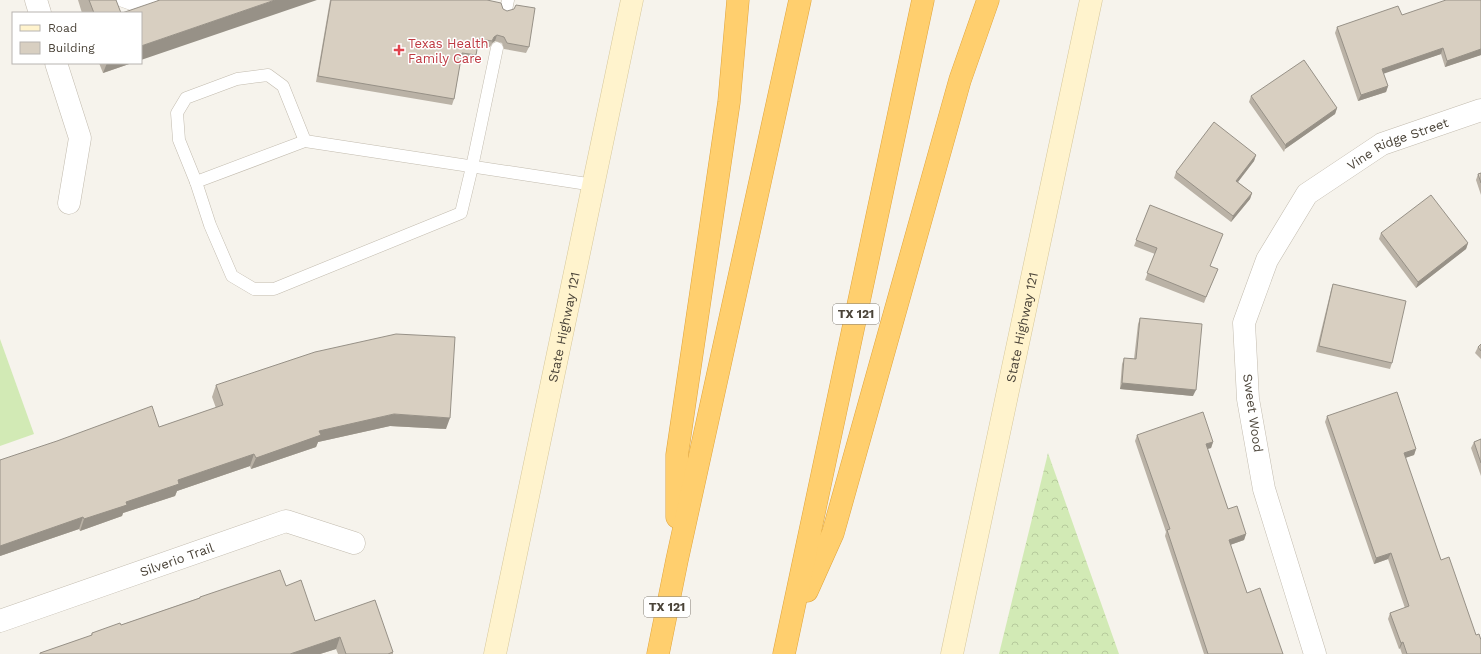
<svg xmlns="http://www.w3.org/2000/svg" width="1481" height="654" font-family="'Work Sans',sans-serif">
<style>
.forest{fill:url(#forest-crowns)}
.park{fill:#d2eab5}
.lines{fill:none;stroke-linecap:round;stroke-linejoin:round}
.lane-casing{stroke:#c2bbae;stroke-width:13}
.street-casing{stroke:#c2bbae;stroke-width:23}
.secondary-casing{stroke:#d6c79b;stroke-width:23}
.highway-casing{stroke:#e0a43c;stroke-width:23}
.lane{stroke:#fff;stroke-width:12}
.street{stroke:#fff;stroke-width:22}
.secondary{stroke:#fff3cd;stroke-width:22}
.highway{stroke:#ffcf6e;stroke-width:22}
.wall{fill:#bab2a6}
.shaded-wall{fill:#979187}
.building{fill:#d8cfc1;stroke:#979187}
.health-dot{fill:#e0444e;stroke:#fff;stroke-width:1.5}
.labels{text-anchor:middle;dominant-baseline:central;stroke-width:3;stroke-linejoin:round;paint-order:stroke}
.shield{fill:#fff;stroke:#817c74;stroke-width:1}
.shield-label{font-size:12px;font-weight:bold;fill:#4b4439}
.health-label{font-size:13px;fill:#be3a42;stroke:#fff;text-anchor:start}
.street-label{font-size:13px;fill:#4b4439;stroke:#fff}
</style>
<defs>
<pattern id="forest-crowns" width="20" height="18" patternUnits="userSpaceOnUse"><rect width="20" height="18" fill="#d2eab5"/><path d="M2 6a3 3 0 1 1 6 0M12 15a3 3 0 1 1 6 0" fill="none" stroke="#b6ca9c"/></pattern>
</defs>
<rect width="100%" height="100%" fill="#f6f3ec"/>
<!-- forest -->
<path class="forest" d="M1048 453 1119 654H999Z"/>
<!-- park -->
<path class="park" d="M0 339 34 434 0 446Z"/>
<g class="lines">
<defs>
<g id="lane">
<path d="M120 0 134 5 151 0"/>
<path d="M506 10 508 0"/>
<path d="M497 48 472 167 461 213 274 289H254L232 276 210 225 196 182 305 141 594 185"/>
<path d="M196 182 179 140 177 113 186 98 237 79 268 75 283 86 305 141"/>
</g>
<g id="street">
<path d="M36 0 40 13"/>
<path d="M56 63 80 138 69 203"/>
<path id="s1" d="M0 621 286 521 354 543"/>
<path id="s2" d="M1315 654 1264 489 1248 399 1244 323 1267 260 1307 194 1382 144 1481 110"/>
</g>
<g id="secondary">
<path id="s3" d="M495 654 632 0"/>
<path id="s4" d="M952 654 1091 0"/>
</g>
<g id="highway">
<path d="M677 517V455L729 102 738 0"/>
<path d="M807 591 833 533 960 80 988 0"/>
<path d="M658 654 677 560 800 0"/>
<path d="M784 654 923 0"/>
</g>
</defs>
<!-- lane casing -->
<use href="#lane" class="lane-casing"/>
<!-- street casing -->
<use href="#street" class="street-casing"/>
<!-- secondary casing -->
<use href="#secondary" class="secondary-casing"/>
<!-- highway casing -->
<use href="#highway" class="highway-casing"/>
<!-- lane -->
<use href="#lane" class="lane"/>
<!-- street -->
<use href="#street" class="street"/>
<!-- secondary -->
<use href="#secondary" class="secondary"/>
<!-- highway -->
<use href="#highway" class="highway"/>
</g>
<!-- wall -->
<g class="wall">
<path d="M78 0H116L121 13H82Z"/>
<path d="M330 0H487L503 9 529 47 526 53 504 49 502 43 495 41 492 43 490 47 478 45 476 55 474 61 461 59 454 99 452 105 316 82Z"/>
<path d="M1481 0V55L1445 67 1441 54 1383 73 1388 86 1386 92 1358 101 1335 33 1337 27 1402 15Z"/>
<path d="M99 63H132L103 73Z"/>
<path d="M1251 96 1337 108 1335 114 1285 149 1284 152 1249 102Z"/>
<path d="M1256 155 1254 161 1238 182 1252 193 1250 199 1231 222 1174 178 1176 172Z"/>
<path d="M1481 173V195L1476 180 1478 174Z"/>
<path d="M1150 205 1210 266 1215 275 1204 303 1145 280 1155 254 1134 246Z"/>
<path d="M1381 233 1468 243 1466 249 1416 288 1379 239Z"/>
<path d="M1333 284 1392 363 1390 369 1316 352 1331 290Z"/>
<path d="M1140 318 1193 396 1120 389 1122 364 1124 358 1134 359 1138 324Z"/>
<path d="M1481 344V359L1475 353 1478 347Z"/>
<path d="M216 385 446 429 390 426 318 442 316 447 251 469 250 466 177 491 175 496 123 513 122 516 80 531 79 529 0 556V460L159 427 216 408 212 397Z"/>
<path d="M1327 416 1416 449 1414 455 1405 458 1441 560 1481 654H1402L1400 648 1399 649 1388 619 1390 613 1405 608 1388 559 1374 564 1325 422Z"/>
<path d="M1137 435 1213 442 1211 448 1207 449 1228 509 1246 534 1244 540 1230 545 1247 593 1283 654H1204L1165 536 1166 532 1135 441Z"/>
<path d="M1481 439V476L1471 448 1474 442Z"/>
<path d="M286 586 315 621 393 652V654H338L336 649 320 654H40V653L91 636 92 633 121 625 199 598 200 597Z"/>
</g>
<!-- shaded-wall -->
<g class="shaded-wall">
<path d="M275 0H317L141 60V46Z"/>
<path d="M497 35 495 41 492 43 490 47 494 37Z"/>
<path d="M1443 48 1441 54 1380 75 1382 69Z"/>
<path d="M1481 49V55L1445 67 1447 61Z"/>
<path d="M107 63H132L103 73Z"/>
<path d="M1388 86 1386 92 1358 101 1361 95Z"/>
<path d="M1337 108 1335 114 1285 149 1286 144Z"/>
<path d="M1256 155 1254 161 1234 187 1236 181Z"/>
<path d="M1252 193 1250 199 1231 222 1233 216Z"/>
<path d="M1468 243 1466 249 1416 288 1418 282Z"/>
<path d="M1122 383 1196 390 1193 396 1120 389Z"/>
<path d="M394 414 450 418 446 429 390 426 318 442 316 447 251 469 256 458 319 431Z"/>
<path d="M1213 442 1211 448 1203 450 1206 444Z"/>
<path d="M1416 449 1414 455 1402 459 1404 453Z"/>
<path d="M254 454 250 466 177 491 175 496 123 513 122 516 80 531 84 519 126 502 178 480Z"/>
<path d="M83 517 79 529 0 556V546Z"/>
<path d="M1246 534 1244 540 1227 546 1229 540Z"/>
<path d="M1391 553 1388 559 1374 564 1376 558Z"/>
<path d="M340 637 336 649 320 654H290Z"/>
<path d="M1403 642 1400 648 1399 649 1401 643Z"/>
</g>
<!-- building -->
<g class="building">
<path d="M89 0H116L121 13H94Z"/>
<path d="M160 0H275L141 46V13H122Z"/>
<path d="M331 0H487L501 3 503 9 507 11 514 9 516 5 535 8 529 47 507 43 504 37 497 35 494 37 492 41 479 39 476 55 462 53 454 99 318 76Z"/>
<path d="M1446 0H1481V49L1447 61 1443 48 1382 69 1388 86 1361 95 1337 27 1398 6 1402 15Z"/>
<path d="M1304 60 1337 108 1286 144V146L1251 96Z"/>
<path d="M1214 122 1256 155 1236 181 1252 193 1233 216 1176 172Z"/>
<path d="M1481 173V183L1478 174Z"/>
<path d="M1431 195 1468 243 1418 282 1381 233Z"/>
<path d="M1150 205 1223 234 1210 266 1218 269 1206 297 1147 273 1157 248 1136 240Z"/>
<path d="M1333 284 1406 301 1392 363 1319 346Z"/>
<path d="M1140 318 1202 324 1196 390 1122 383 1124 358 1136 359Z"/>
<path d="M396 334 455 337 450 418 394 414 319 431 321 435 256 458 254 454 178 480 179 484 126 502 127 505 84 519 83 517 0 546V460L57 441 152 406 159 427 223 405 216 385 315 352Z"/>
<path d="M1481 344V351L1478 347Z"/>
<path d="M1397 392 1416 449 1404 453 1441 560 1449 557 1476 635 1479 634 1481 640V654H1407L1403 642 1401 643 1390 613 1409 606 1391 553 1376 558 1327 416Z"/>
<path d="M1203 412 1213 442 1206 444 1228 509 1237 506 1246 534 1229 540 1247 593 1260 588 1283 654H1208L1167 530 1170 529 1137 435Z"/>
<path d="M1481 439V463L1474 442Z"/>
<path d="M280 570 286 586 301 580 315 621 375 600 393 652 388 654H346L340 637 290 654H40V653L92 635V633L120 623 121 625 200 598V597Z"/>
</g>
<!-- markers -->
<path class="health-dot" d="M397 44h4v4h4v4h-4v4h-4v-4h-4v-4h4z"/>
<g class="labels">
<!-- shield labels -->
<g class="shield">
<rect x="833" y="304" width="46" height="20" rx="3"/>
<rect x="644" y="597" width="46" height="20" rx="3"/>
</g>
<g class="shield-label">
<text x="856" y="314">TX 121</text>
<text x="667" y="607">TX 121</text>
</g>
<!-- health labels -->
<g class="health-label">
<text x="408" y="43">Texas Health<tspan x="408" dy="15">Family Care</tspan></text>
</g>
<!-- street labels -->
<g class="street-label">
<text stroke="none"><textPath href="#s2" startOffset="589">Vine Ridge Street</textPath></text>
<text stroke="none"><textPath href="#s3" startOffset="334">State Highway 121</textPath></text>
<text stroke="none"><textPath href="#s4" startOffset="334">State Highway 121</textPath></text>
<text transform="translate(1253 413) rotate(82)">Sweet Wood</text>
<text stroke="none"><textPath href="#s1" startOffset="187">Silverio Trail</textPath></text>
</g>
</g>
<!-- legend -->
<rect x="12" y="12" width="130" height="52" fill="#ffffff" stroke="#b7b4b0"/>
<rect x="20" y="25" width="20" height="6" fill="#fff3cd" stroke="#b7b4b0"/>
<text x="48" y="32" font-size="12" fill="#4b4439">Road</text>
<rect x="20" y="42" width="20" height="12" fill="#d8cfc1" stroke="#b7b4b0"/>
<text x="48" y="52" font-size="12" fill="#4b4439">Building</text>
</svg>
